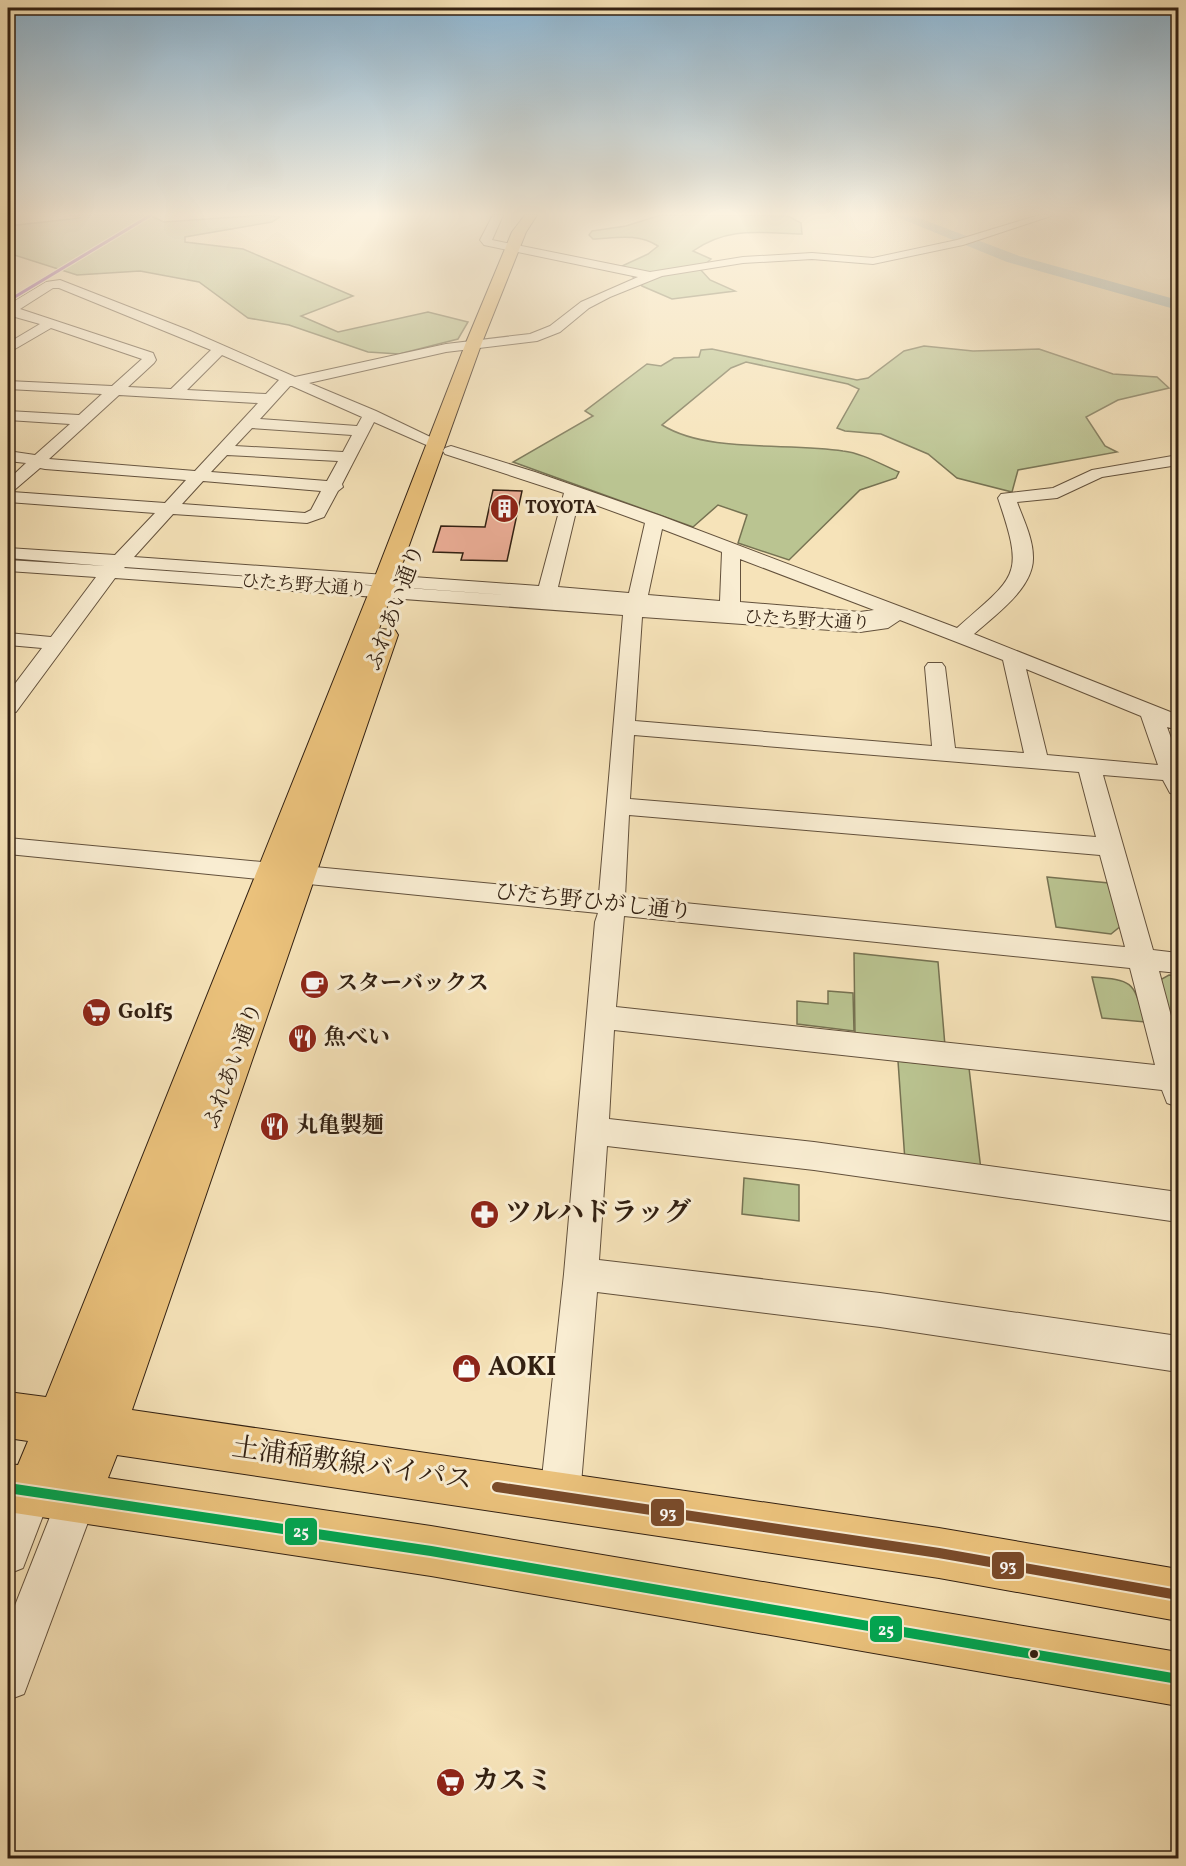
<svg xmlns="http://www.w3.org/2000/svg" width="1186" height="1866" font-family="Vollkorn,'Noto Serif JP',serif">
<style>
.green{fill:#bac491;stroke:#767252;stroke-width:1.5}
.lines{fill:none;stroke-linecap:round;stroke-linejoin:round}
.river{fill:#a3bbbb;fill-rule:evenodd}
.building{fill:#ecae97;stroke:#322012;stroke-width:1.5}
.minor-casing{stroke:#63513c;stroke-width:2}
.major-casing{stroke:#322012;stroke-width:2}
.minor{fill:#f9edd2;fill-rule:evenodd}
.major{fill:#ebc27c;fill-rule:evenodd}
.bus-1-casing{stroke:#f9edd2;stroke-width:14}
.bus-2-casing{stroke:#f9edd2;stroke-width:14}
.bus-1{stroke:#7a4b2a;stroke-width:10}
.bus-2{stroke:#00a651;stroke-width:10}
.rail-1-casing{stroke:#f9edd2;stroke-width:5}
.rail-1{stroke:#8e44ad;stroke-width:3}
.bus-dot{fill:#322012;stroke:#f9edd2;stroke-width:2}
.labels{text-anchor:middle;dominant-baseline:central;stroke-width:6;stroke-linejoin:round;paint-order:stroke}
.far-poi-label{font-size:18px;font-weight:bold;fill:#322012;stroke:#f9edd2;text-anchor:start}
.far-street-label{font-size:18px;fill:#322012;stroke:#f9edd2}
.street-label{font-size:22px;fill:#322012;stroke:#f9edd2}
.poi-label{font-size:22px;font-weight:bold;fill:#322012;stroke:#f9edd2;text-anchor:start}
.near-poi-label{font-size:27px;font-weight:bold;fill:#322012;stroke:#f9edd2;text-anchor:start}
.near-street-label{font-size:27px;fill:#322012;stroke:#f9edd2}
.line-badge{stroke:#f9edd2;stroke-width:2}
.badge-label{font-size:16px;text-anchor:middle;font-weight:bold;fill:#fff}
</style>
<rect width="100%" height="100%" fill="#f6e3b9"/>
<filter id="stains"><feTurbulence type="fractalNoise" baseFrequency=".00333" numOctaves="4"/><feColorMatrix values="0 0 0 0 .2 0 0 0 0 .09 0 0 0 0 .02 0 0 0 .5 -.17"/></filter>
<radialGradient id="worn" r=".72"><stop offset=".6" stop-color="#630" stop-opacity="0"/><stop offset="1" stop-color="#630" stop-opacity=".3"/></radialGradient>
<!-- green -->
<g class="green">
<path d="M69 215H149L164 222 265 215 280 217 272 222 185 237V242L243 249 353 296 301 316 338 332 428 312 468 322 458 339 399 354 368 352 289 325 248 318 199 282 140 271 77 275 8 253V226L80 218Z"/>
<path d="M661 215 788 216 801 223 802 234C760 233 728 226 693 251L711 259 700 269 710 280 735 291 672 299 642 286 622 266 648 254 658 246C638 233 616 238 593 239L589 235 592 231 626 226Z"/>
<path d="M924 346 973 351 1039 349 1113 374 1157 377 1169 388 1118 400 1086 417 1105 446 1117 452 1018 470 1012 492 957 478 928 454 881 434 845 431 837 428 859 389 848 384 746 362 731 368 662 425C709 454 789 442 843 451 862 453 882 465 899 472L896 478 860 490 789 560 738 543 747 515 718 505 693 527 513 462 593 416 585 411 647 364 661 366 674 358 699 357 701 350 712 349 857 380 868 378 904 351Z"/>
<path d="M1047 877 1109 883 1122 925 1111 934 1056 927Z"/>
<path d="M854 953 938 962 945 1046 855 1035Z"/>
<path d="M1169 975 1178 976V1053L1158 981Z"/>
<path d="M1092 977C1135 980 1133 982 1145 1022L1102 1018Z"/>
<path d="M828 991 853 993 854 1031 797 1024V1001L828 1004Z"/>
<path d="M898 1061 969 1068 981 1170 905 1161Z"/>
<path d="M744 1178 799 1185V1221L742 1214Z"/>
</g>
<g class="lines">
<!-- river -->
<path class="river" d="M892 215H911L1019 256 1178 300V310L1007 262Z"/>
</g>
<!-- building -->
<path class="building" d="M493 490 522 491 507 561 461 560 463 553 433 552 441 526 485 527Z"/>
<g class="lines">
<defs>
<g id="minor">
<path d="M493 215H503L492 240 650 272 743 257 812 253 873 258 957 240 1039 215H1054L963 245 873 264 812 259 743 263 662 276 610 297 589 308 560 332 537 341 446 352 309 383 376 411 445 444 437 449 431 447 374 422 342 484 343 487 338 491 324 517 307 523 173 514 134 557 539 586 564 493 445 454 443 451 445 448 451 446 535 472 661 516 957 628C1017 575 1025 577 998 498L1001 494 1053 488 1092 470 1178 455V465L1102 477 1057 498 1017 502C1023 519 1033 538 1033 557 1034 588 995 615 974 634L1178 715V730L1167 727 1178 757V795L1170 793 1163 780 1103 775 1153 950 1178 953V973L1159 971 1178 1042V1107L1167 1103 1162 1090 614 1030 609 1119 814 1142 1178 1192V1222L814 1170 607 1146 599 1260 880 1293 1178 1336V1372L880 1327 597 1292 580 1496 574 1510 560 1516 546 1510 540 1496 564 1274 595 922 598 913 8 854V838L599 894 623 615 115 578 16 712 8 713V693L42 648 8 645V633L51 637 96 577 8 571V560L106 566 8 558V548L115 555 155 513 8 502V480L26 463 8 461V451L35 455 70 424 8 420V411L79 415 102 394 8 389V381L112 386 142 359 51 328 8 353V343L40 324 8 315V305L46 282 60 280 188 330 295 377 446 344 530 334 550 326 581 302 638 277 484 245 480 240ZM53 288H59L211 350 171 389 128 387 154 363 156 360 153 353 20 309ZM222 355 279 380 266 394 187 390ZM290 386H292L362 417 357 426 260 419ZM119 395 258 403 195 471 49 459ZM252 428 352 435 343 452 235 446ZM227 455 338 461 327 481 211 472ZM40 468 45 469 186 480 165 503 12 492ZM203 481 321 491 311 510 305 513 182 504ZM579 499 645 523 629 593 558 587ZM662 529 722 552 720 601 648 595ZM740 559 874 610 860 612 740 602ZM125 567 547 598 590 601 124 568ZM642 617 860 632 888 628 900 620 1003 660 1024 753 955 748 945 667 942 663H928L925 667 932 746 635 721ZM1026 669 1141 716 1158 765 1047 755ZM634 735 1079 772 1096 837 630 799ZM629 815 1100 855 1125 947 625 897ZM624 916 1130 968 1155 1065 616 1007Z"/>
<path d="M32 1472 46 1478 52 1492 23 1568 8 1574V1503L18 1478Z"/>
<path d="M77 1478 91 1484 97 1498 24 1694 8 1700V1623L63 1484Z"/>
</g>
<path id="major" d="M525 215H537L526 232 481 345 379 629 395 630 398 635 132 1410 939 1528 1178 1569V1621L939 1578 117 1455 108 1478 431 1526 1178 1652V1706L431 1576 8 1512V1464L18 1465 28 1441 8 1438V1392L46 1397 369 592 465 345 512 232Z"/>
</defs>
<!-- minor casing -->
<use href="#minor" class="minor-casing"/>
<!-- major casing -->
<use href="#major" class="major-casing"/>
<!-- minor -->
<use href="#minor" class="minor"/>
<!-- major -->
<use href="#major" class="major"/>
<defs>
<path id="bus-1" d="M497 1487 939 1553 1178 1595"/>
<path id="bus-2" d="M8 1488 431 1551 1178 1679"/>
</defs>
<!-- bus-1 casing -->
<use href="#bus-1" class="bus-1-casing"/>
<!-- bus-2 casing -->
<use href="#bus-2" class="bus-2-casing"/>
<!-- bus-1 -->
<use href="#bus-1" class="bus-1"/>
<!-- bus-2 -->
<use href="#bus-2" class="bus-2"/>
<defs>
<path id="rail-1" d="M8 301 151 215"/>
</defs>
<!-- rail-1 casing -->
<use href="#rail-1" class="rail-1-casing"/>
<!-- rail-1 -->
<use href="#rail-1" class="rail-1"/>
</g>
<!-- sky -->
<linearGradient id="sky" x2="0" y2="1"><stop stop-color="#8cb7d6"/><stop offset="0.45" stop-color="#fbf2e0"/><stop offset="1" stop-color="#fbf2e0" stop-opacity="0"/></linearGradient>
<rect width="1186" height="476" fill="url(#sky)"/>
<!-- icons -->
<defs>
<symbol id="building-disc" viewBox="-11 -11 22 22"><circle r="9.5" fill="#8f2418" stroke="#f9edd2"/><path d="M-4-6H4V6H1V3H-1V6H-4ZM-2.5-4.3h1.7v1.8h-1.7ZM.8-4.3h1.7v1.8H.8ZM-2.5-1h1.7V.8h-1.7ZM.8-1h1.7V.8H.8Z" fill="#fff"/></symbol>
<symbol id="cafe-disc" viewBox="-11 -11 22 22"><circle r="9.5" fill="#8f2418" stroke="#f9edd2"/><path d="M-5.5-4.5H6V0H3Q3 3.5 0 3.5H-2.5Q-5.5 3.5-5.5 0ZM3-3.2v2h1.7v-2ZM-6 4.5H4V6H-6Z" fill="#fff"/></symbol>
<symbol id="supermarket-disc" viewBox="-11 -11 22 22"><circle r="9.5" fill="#8f2418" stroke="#f9edd2"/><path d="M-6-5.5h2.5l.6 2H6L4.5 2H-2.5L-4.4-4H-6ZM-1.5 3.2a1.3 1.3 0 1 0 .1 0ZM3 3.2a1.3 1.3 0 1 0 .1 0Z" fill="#fff"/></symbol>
<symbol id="restaurant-disc" viewBox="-11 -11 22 22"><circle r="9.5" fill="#8f2418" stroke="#f9edd2"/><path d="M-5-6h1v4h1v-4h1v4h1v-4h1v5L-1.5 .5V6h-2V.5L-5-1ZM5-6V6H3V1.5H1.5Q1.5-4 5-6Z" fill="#fff"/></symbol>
<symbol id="pharmacy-disc" viewBox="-11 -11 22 22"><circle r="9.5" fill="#8f2418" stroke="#f9edd2"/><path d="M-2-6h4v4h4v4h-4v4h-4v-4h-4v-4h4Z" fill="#fff"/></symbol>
<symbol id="shop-disc" viewBox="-11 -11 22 22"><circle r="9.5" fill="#8f2418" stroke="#f9edd2"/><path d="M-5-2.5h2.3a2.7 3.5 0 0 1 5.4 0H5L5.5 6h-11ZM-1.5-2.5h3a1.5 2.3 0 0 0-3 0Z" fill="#fff"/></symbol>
</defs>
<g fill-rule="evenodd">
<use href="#building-disc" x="488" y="492" width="33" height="33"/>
<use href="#cafe-disc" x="298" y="968" width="33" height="33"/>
<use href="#supermarket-disc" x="80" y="996" width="33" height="33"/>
<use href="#restaurant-disc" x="286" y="1022" width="33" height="33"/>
<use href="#restaurant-disc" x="258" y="1110" width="33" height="33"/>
<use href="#pharmacy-disc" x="468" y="1198" width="33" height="33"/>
<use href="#shop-disc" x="450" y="1352" width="33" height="33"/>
<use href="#supermarket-disc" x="434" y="1766" width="33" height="33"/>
</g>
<!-- markers -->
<circle class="bus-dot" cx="1034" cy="1654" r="5"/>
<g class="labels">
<!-- far-poi labels -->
<g class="far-poi-label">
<text x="525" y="508">TOYOTA</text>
</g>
<!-- far-street labels -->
<g class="far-street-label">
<text transform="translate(304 586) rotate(4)">ひたち野大通り</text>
<text transform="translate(807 621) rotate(3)">ひたち野大通り</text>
</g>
<!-- street labels -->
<g class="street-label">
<text transform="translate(396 608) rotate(-70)">ふれあい通り</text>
<text transform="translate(593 903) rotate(6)">ひたち野ひがし通り</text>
<text transform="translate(234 1066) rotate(-70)">ふれあい通り</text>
</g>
<!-- poi labels -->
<g class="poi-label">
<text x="336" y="984">スターバックス</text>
<text x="118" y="1012">Golf5</text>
<text x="324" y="1038">魚べい</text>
<text x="296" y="1126">丸亀製麺</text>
</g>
<!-- near-poi labels -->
<g class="near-poi-label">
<text x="505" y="1214">ツルハドラッグ</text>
<text x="488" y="1368">AOKI</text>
<text x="472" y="1782">カスミ</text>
</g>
<!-- near-street labels -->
<g class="near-street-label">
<text transform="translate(352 1465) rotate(8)">土浦稲敷線バイパス</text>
</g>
</g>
<g class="line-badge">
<rect x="650" y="1498" width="35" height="29" rx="6" fill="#7a4b2a"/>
<rect x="284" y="1517" width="34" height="29" rx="6" fill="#00a651"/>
<rect x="991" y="1551" width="34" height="29" rx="6" fill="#7a4b2a"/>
<rect x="869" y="1615" width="34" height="28" rx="6" fill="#00a651"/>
</g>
<g class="badge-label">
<text x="668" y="1518">93</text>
<text x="301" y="1537">25</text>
<text x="1008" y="1571">93</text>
<text x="886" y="1635">25</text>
</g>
<!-- margin -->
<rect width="1186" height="1866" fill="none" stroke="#f6e3b9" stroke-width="30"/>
<rect x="9" y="9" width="1168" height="1848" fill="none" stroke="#322012" stroke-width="3"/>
<rect x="15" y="15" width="1156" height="1836" fill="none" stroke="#322012" stroke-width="1.5"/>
<rect width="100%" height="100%" filter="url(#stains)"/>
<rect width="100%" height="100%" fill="url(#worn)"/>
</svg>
